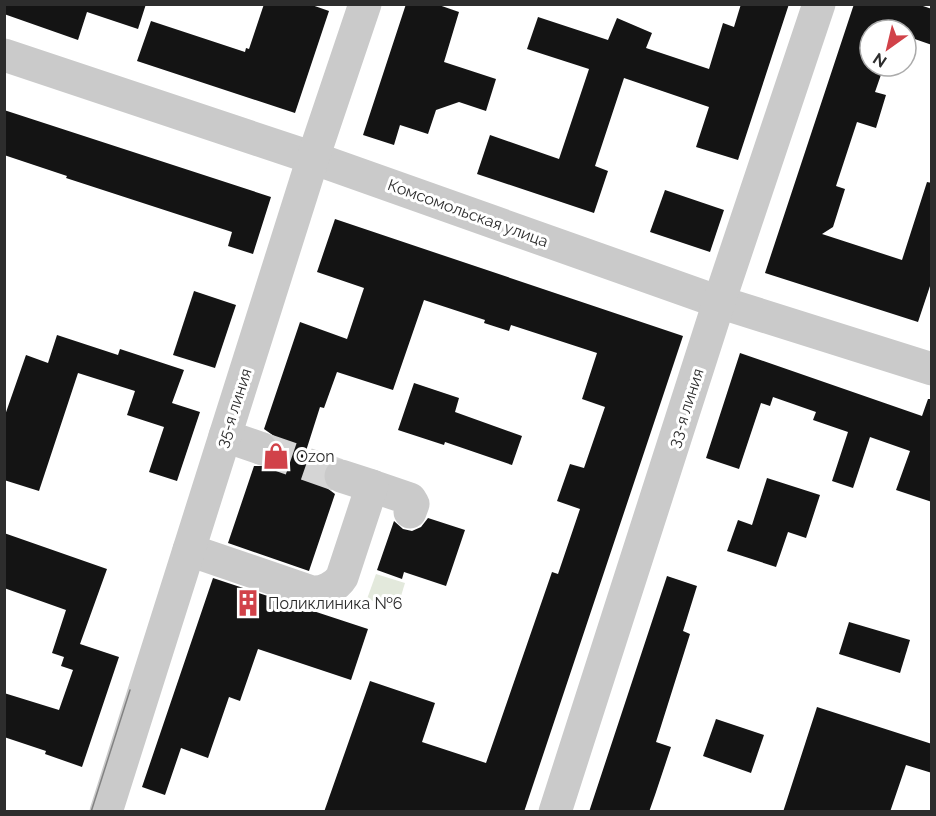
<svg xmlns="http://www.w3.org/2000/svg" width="936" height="816" font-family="Raleway,sans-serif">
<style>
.green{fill:#e3e9dc}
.building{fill:#141414}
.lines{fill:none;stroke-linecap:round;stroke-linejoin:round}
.minor-tunnel{stroke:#d5d5d5;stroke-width:33;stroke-dasharray:33 16;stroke-linecap:butt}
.minor{stroke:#cacaca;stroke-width:33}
.tram{stroke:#828282;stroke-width:1.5}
.labels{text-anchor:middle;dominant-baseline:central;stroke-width:6;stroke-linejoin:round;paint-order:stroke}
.street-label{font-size:16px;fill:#2d2d2d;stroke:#fff}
.poi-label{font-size:16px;fill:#2d2d2d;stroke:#fff;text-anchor:start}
</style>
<rect width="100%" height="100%" fill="#fff"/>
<!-- green -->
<path class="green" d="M376 574 405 583 397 609 367 599Z"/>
<!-- building -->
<g class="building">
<path d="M4 4H146L138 29 87 12 78 40 4 14Z"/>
<path d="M264 4H309L329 11 295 113 137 61 151 21 245 52 246 48 249 49Z"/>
<path d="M406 4H436L459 12 444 62 496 79 486 111 459 102 436 110 428 134 400 125 394 145 363 135Z"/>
<path d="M741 4H789L738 160 696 147 709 107 624 78 595 166 608 171 594 213 477 174 490 135 559 159 589 69 527 49 538 17 608 40 617 18 652 33 646 48 709 69 723 23 734 27Z"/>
<path d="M854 4H917L932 9V45L906 36V30H870V66H884L875 92 886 95 876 128 857 122 836 186 845 189 833 227 822 234 902 260 927 182 932 183V280L918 322 765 273Z"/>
<path d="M4 110 271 197 253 254 228 246 232 232 66 178 67 176 4 155Z"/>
<path d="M665 190 724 210 710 252 650 232Z"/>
<path d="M335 219 683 336 524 812H324L370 681 435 703 422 742 486 763 552 572 558 574 580 509 557 501 570 464 584 468 605 407 582 399 597 353 511 325 509 331 484 323 485 320 424 300 393 390 337 372 324 408 320 407 306 451 332 460 323 470V479L327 488 335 494 309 571 228 543 254 466H263L272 462 278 454V444L274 436 264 429 300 322 347 339 364 288 317 272Z"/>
<path d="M194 291 236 305 215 368 173 355Z"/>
<path d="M57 335 118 355 120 349 184 370 172 403 200 412 177 481 149 472 164 427 127 415 135 391 78 373 39 491 4 480V418L26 355 48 363Z"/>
<path d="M740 353 922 416 928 399H932V502L896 490 910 451 870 437 853 488 832 481 848 432 813 420 816 412 773 397 770 406 761 403 739 469 706 458Z"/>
<path d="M414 383 459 398 455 412 522 436 512 465 445 442 444 445 398 430Z"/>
<path d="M767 478 820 495 806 538 788 532 776 567 727 551 738 520 752 525Z"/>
<path d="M428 518 465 530 446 586 404 572 402 579 377 570 394 521 403 529 412 531 421 527Z"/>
<path d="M4 533 107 569 80 644 119 657 82 767 45 754 46 751 4 737V693L59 710 73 670 61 666 64 657 52 653 66 610 4 588Z"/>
<path d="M667 576 697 586 683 631 690 634 656 742 671 747 655 795 649 812H589Z"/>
<path d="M213 578 368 629 351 680 258 649 240 701 229 697 208 758 181 748 165 795 142 787Z"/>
<path d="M849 622 910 640 900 673 839 654Z"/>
<path d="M817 707 932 744V773L906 765 890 812H783Z"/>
<path d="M716 719 764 735 751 773 703 756Z"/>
</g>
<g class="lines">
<!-- minor-tunnel -->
<path class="minor-tunnel" d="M260 448 341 476"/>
<!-- minor -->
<g class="minor">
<path d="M4 55 313 158 719 302 932 369"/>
<path d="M225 436 260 448"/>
<path d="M372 486 410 499 413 504 410 512"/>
<path d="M189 550 312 592C322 593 336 587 342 577L372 486 341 476"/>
<path d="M106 812 313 158 365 4"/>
<path d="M555 812 719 302 819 4"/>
</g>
<!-- tram -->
<path class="tram" d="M91 812 130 690"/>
</g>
<!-- icons -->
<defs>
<symbol id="shop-bare" viewBox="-9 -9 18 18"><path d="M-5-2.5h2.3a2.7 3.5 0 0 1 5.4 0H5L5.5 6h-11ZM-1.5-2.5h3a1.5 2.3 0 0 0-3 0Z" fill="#d14249" stroke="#fff" stroke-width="2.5" paint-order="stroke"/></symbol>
<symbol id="building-bare" viewBox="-9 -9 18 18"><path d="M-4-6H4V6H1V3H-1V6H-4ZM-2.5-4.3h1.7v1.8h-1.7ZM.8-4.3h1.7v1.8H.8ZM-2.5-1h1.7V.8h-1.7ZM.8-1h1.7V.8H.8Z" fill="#d14249" stroke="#fff" stroke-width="2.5" paint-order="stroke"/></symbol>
</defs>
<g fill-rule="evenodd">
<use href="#shop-bare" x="257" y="437" width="38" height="38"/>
<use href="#building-bare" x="229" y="584" width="38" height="38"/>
</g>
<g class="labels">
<!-- street labels -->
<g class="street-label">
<text transform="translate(468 213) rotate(20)">Комсомольская улица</text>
<text transform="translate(234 408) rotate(-72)">35-я линия</text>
<text transform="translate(686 408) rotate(-72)">33-я линия</text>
</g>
<!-- poi labels -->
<g class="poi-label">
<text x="296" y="456">Ozon</text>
<text x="268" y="603">Поликлиника №6</text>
</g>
</g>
<!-- border -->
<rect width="936" height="816" fill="none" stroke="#2d2d2d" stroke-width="12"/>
<!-- north arrow -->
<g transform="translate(888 48) rotate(214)"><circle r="28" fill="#ffffff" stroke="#ababab" stroke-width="1.5"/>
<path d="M0-4.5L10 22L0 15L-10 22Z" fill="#d14249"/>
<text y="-9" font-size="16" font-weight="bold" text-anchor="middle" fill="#2d2d2d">N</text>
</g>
</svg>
